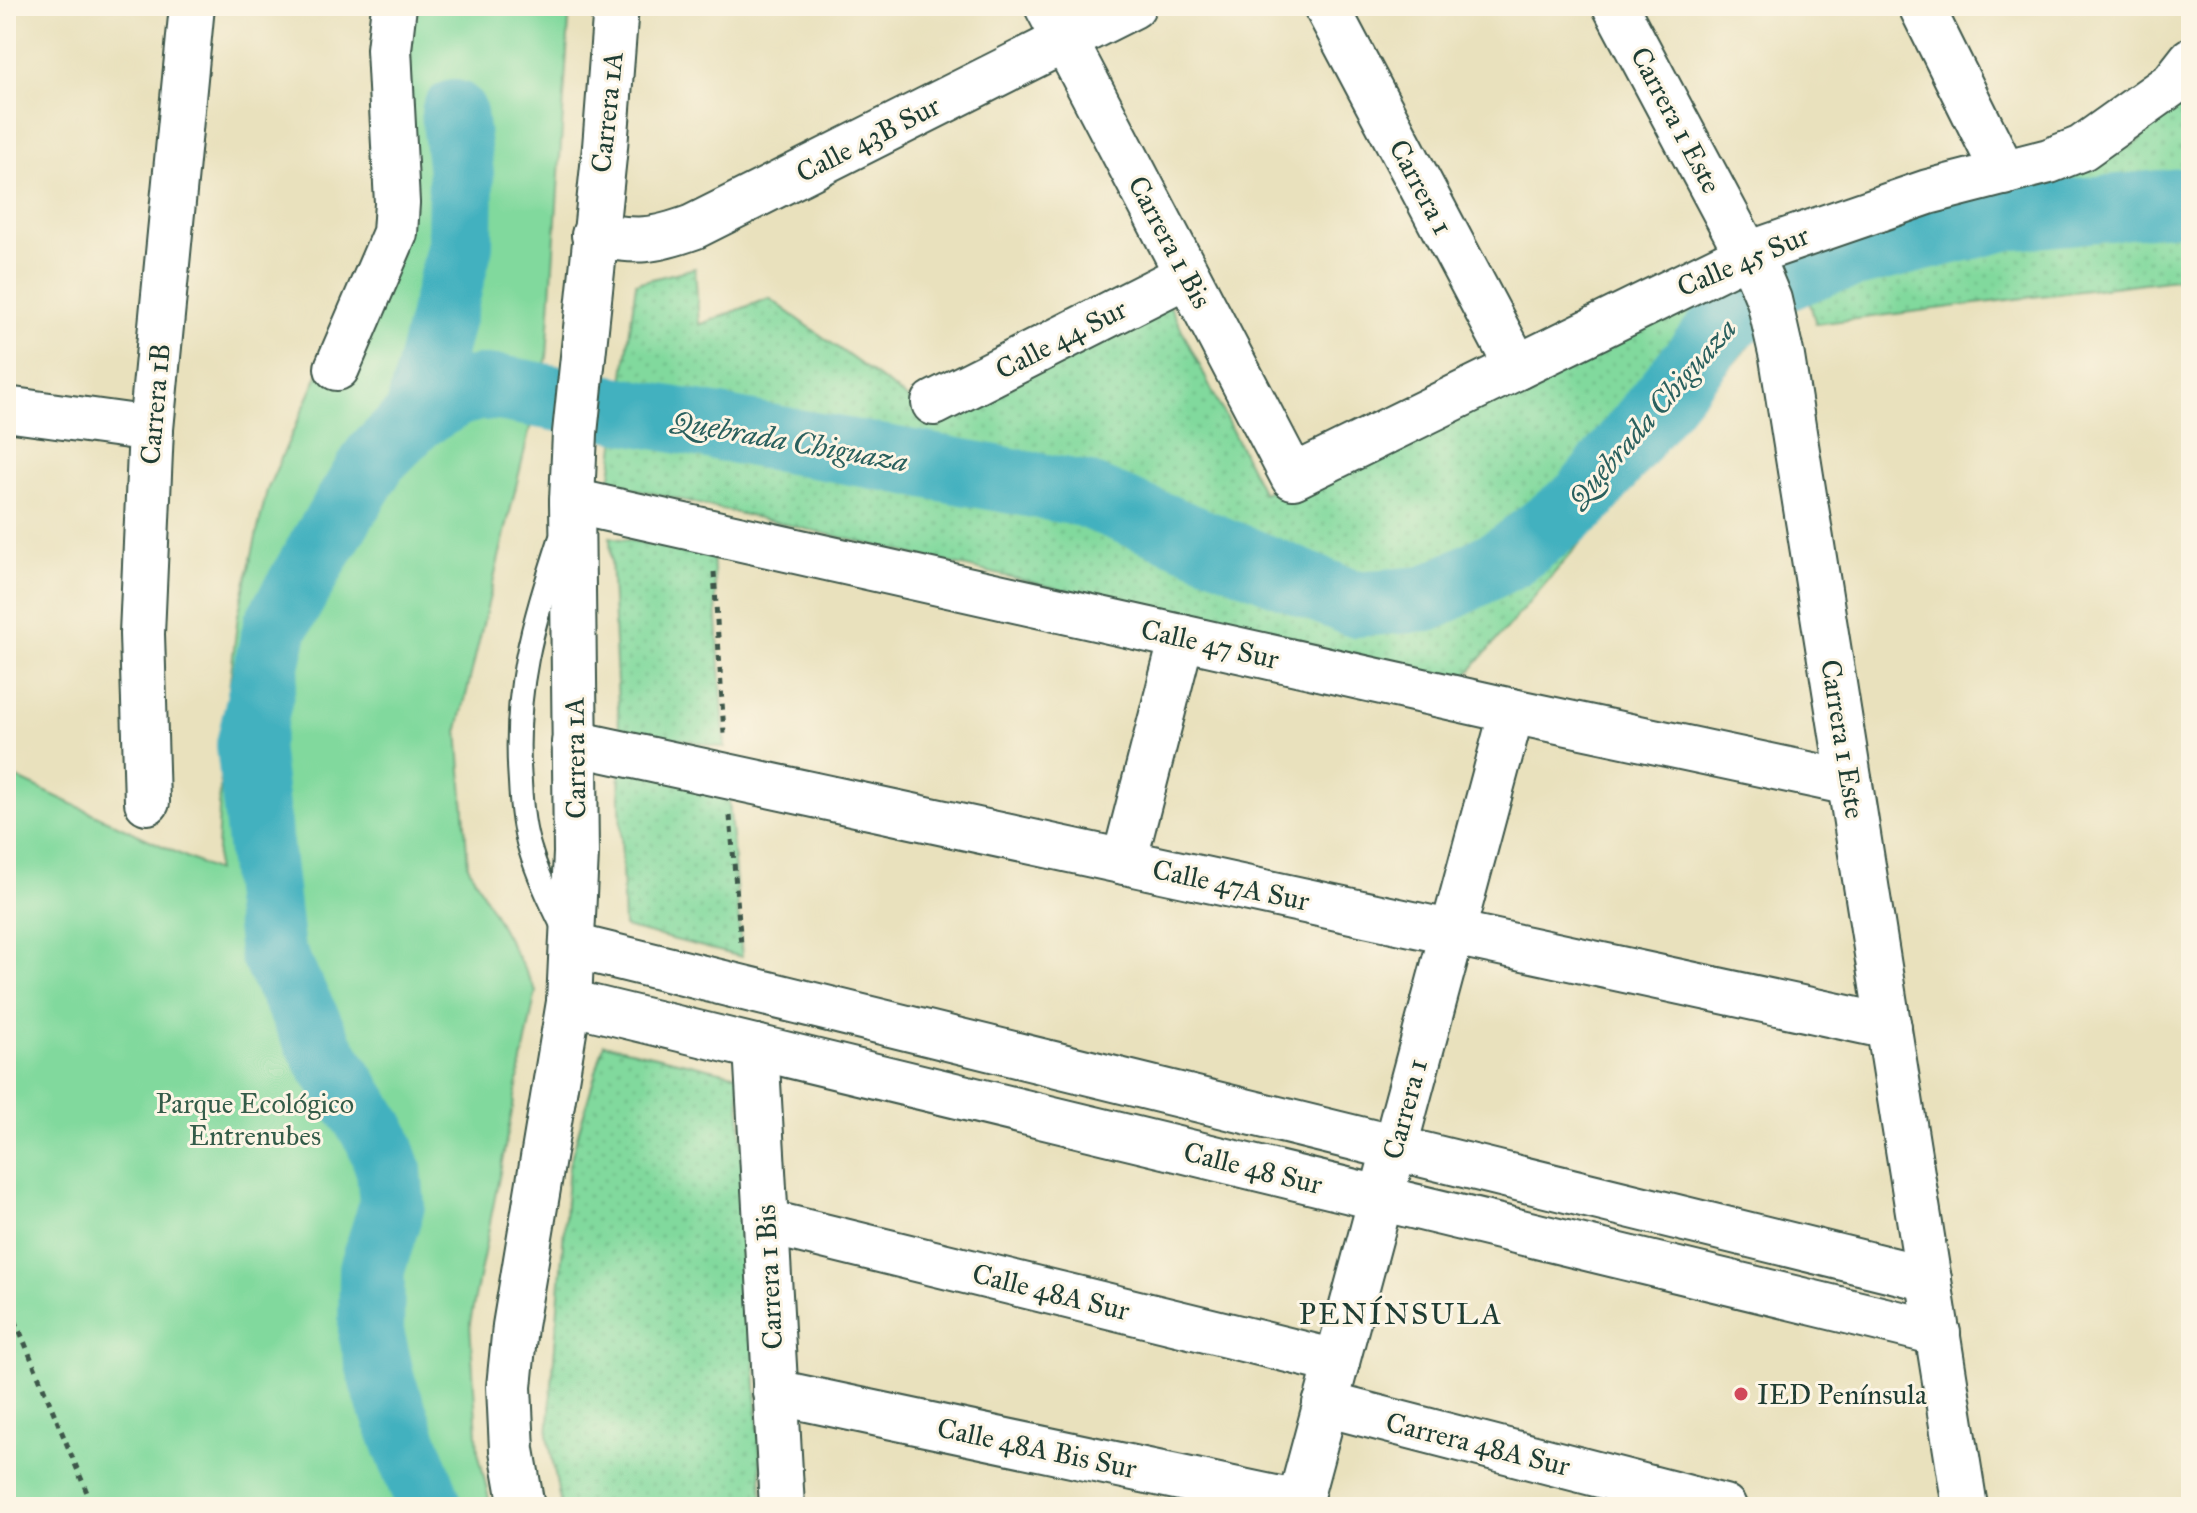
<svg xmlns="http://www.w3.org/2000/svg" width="2197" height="1513" font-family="'IM FELL Great Primer',serif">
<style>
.grass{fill:url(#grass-dots);stroke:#508b68;stroke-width:2}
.green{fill:#81d99d;stroke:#508b68;stroke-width:2}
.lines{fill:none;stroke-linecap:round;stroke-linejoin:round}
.river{stroke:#43b1bf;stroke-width:66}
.lane-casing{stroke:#3d5649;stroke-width:26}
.street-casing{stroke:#3d5649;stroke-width:48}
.secondary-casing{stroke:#3d5649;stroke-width:48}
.path{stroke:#3d5649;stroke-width:5;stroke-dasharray:6 6;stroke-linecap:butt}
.lane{stroke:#fff;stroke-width:22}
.street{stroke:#fff;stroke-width:44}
.secondary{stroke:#fff;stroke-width:44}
.poi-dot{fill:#d1495b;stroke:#fcf5e5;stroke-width:3}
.labels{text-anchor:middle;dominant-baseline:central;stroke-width:6;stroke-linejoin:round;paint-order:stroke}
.street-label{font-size:28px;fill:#1f3d34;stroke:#fcf5e5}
.park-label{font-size:28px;fill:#335c49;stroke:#fcf5e5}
.poi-label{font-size:28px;fill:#1f3d34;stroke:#fcf5e5;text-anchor:start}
.water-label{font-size:30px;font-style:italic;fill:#2a605e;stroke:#fcf5e5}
.neighbourhood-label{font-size:30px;letter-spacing:2px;fill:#1f3d34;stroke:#fcf5e5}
</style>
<defs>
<pattern id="grass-dots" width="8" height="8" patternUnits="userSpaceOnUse" patternTransform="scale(2)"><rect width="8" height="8" fill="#81d99d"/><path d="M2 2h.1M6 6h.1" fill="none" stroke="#6fbb88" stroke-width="1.8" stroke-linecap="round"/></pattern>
</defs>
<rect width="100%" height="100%" fill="#fcf5e5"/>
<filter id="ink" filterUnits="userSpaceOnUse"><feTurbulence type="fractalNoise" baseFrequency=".0125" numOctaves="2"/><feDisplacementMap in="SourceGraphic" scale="16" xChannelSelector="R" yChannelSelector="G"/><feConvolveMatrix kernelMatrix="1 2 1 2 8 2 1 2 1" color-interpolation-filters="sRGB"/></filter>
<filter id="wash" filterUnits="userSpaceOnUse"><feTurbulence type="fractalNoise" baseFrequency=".006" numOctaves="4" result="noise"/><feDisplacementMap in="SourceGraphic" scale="32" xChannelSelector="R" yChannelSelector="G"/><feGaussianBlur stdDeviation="1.8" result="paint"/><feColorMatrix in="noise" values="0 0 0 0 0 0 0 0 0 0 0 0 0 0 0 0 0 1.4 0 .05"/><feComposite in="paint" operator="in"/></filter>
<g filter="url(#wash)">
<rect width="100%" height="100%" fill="#e9e1bd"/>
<!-- grass -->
<g class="grass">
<path d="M2191 76V277L1816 324 1793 247 1987 196 2137 143Z"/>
<path d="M695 268 699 325 769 298 936 419 1169 304 1263 493 1342 460 1744 271 1754 340 1460 683 610 483 636 283Z"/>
<path d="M610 537 713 555 725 748 619 727Z"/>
<path d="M619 768 728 790 742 957 624 927Z"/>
<path d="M604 1044 738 1075 763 1507H561L548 1436 569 1165Z"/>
</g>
<!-- green -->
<path class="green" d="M412 6H570L547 357 458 729 468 866 536 991 470 1323 478 1451 491 1507H6V773L216 871 222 746 238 615 267 490 327 355 405 235Z"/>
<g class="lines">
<!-- river -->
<g class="river">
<path d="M417 417 460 245 461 174 454 113"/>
<path d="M430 1507 383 1384 371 1332 372 1269 392 1205 389 1170 377 1136 324 1054 272 952 249 745 276 626 323 544 375 459 417 417 456 394 478 388H499L1084 494 1354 604 1427 599 1512 555 1583 499 1723 325 1779 281 1822 263 2005 218 2191 200"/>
</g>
</g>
</g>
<g filter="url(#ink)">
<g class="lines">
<defs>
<path id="lane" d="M560 540C532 627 513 690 520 782 521 804 523 828 530 849 538 876 551 903 564 929"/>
<g id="street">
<path d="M1047 6 1293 477 1748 254 1928 192 2049 161 2082 148 2173 83 2191 60"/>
<path d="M1326 6 1517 367"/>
<path d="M1615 6 1759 276 1769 300 1782 357 1965 1507"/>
<path d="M1921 6 2004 173"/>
<path d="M337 368 395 233 397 203 389 49 394 6"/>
<path d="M934 403 1187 275"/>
<path d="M6 409 151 429"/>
<path d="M572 501 1512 711 1850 783"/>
<path d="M574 743 1889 1027"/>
<path d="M147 802 142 634 151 429 192 6"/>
<path d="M1124 862 1182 637"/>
<path d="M573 946 1929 1279"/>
<path d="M569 1002 1938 1333"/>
<path d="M756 1047 782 1507"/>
<path d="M766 1222 1337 1362"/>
<path d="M775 1392 1299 1503"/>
<path d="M1325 1404 1724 1507"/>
<path d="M1298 1507 1512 711"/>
</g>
<g id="secondary">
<path d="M594 235C638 242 651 242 693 227L1133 6"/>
<path d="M522 1507 512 1450 509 1387 515 1326 569 1002 576 853 572 501 575 433 605 147 616 6"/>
</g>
</defs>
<!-- lane casing -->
<use href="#lane" class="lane-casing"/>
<!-- street casing -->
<use href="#street" class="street-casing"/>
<!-- secondary casing -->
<use href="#secondary" class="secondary-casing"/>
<!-- path -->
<g class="path">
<path d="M714 572 724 734"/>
<path d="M730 816 741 945"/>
<path d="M6 1298 93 1507"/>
</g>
<!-- lane -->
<use href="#lane" class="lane"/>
<!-- street -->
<use href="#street" class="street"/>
<!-- secondary -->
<use href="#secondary" class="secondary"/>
</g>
</g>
<!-- markers -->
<circle class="poi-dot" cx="1741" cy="1394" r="8"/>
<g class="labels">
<!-- street labels -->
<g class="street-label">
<text transform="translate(607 112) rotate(-84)">Carrera 1A</text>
<text transform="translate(1676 120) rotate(62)">Carrera 1 Este</text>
<text transform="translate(868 139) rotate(-27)">Calle 43B Sur</text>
<text transform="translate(1421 187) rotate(62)">Carrera 1</text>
<text transform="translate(1170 242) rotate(62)">Carrera 1 Bis</text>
<text transform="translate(1743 261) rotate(-23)">Calle 45 Sur</text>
<text transform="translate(1061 339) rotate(-27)">Calle 44 Sur</text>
<text transform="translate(155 404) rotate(-85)">Carrera 1B</text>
<text transform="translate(1210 644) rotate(13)">Calle 47 Sur</text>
<text transform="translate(1843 739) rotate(81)">Carrera 1 Este</text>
<text transform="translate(575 758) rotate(-91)">Carrera 1A</text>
<text transform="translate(1231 885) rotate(12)">Calle 47A Sur</text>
<text transform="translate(1405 1109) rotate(-75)">Carrera 1</text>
<text transform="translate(1253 1168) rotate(14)">Calle 48 Sur</text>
<text transform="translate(769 1277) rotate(-93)">Carrera 1 Bis</text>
<text transform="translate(1051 1292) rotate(14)">Calle 48A Sur</text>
<text transform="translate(1478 1444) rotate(14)">Carrera 48A Sur</text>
<text transform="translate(1037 1448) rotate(12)">Calle 48A Bis Sur</text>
</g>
<!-- park labels -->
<g class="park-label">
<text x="255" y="1103">Parque Ecológico<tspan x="255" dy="32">Entrenubes</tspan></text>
</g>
<!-- poi labels -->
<g class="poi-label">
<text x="1757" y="1394">IED Península</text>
</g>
<!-- water labels -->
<g class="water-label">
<text transform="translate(1652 413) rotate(-49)">Quebrada Chiguaza</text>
<text transform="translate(790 441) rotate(10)">Quebrada Chiguaza</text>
</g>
<!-- neighbourhood labels -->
<g class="neighbourhood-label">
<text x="1401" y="1314">PENÍNSULA</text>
</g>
</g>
<!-- margin -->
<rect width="2197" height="1513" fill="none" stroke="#fcf5e5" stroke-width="32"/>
</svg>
